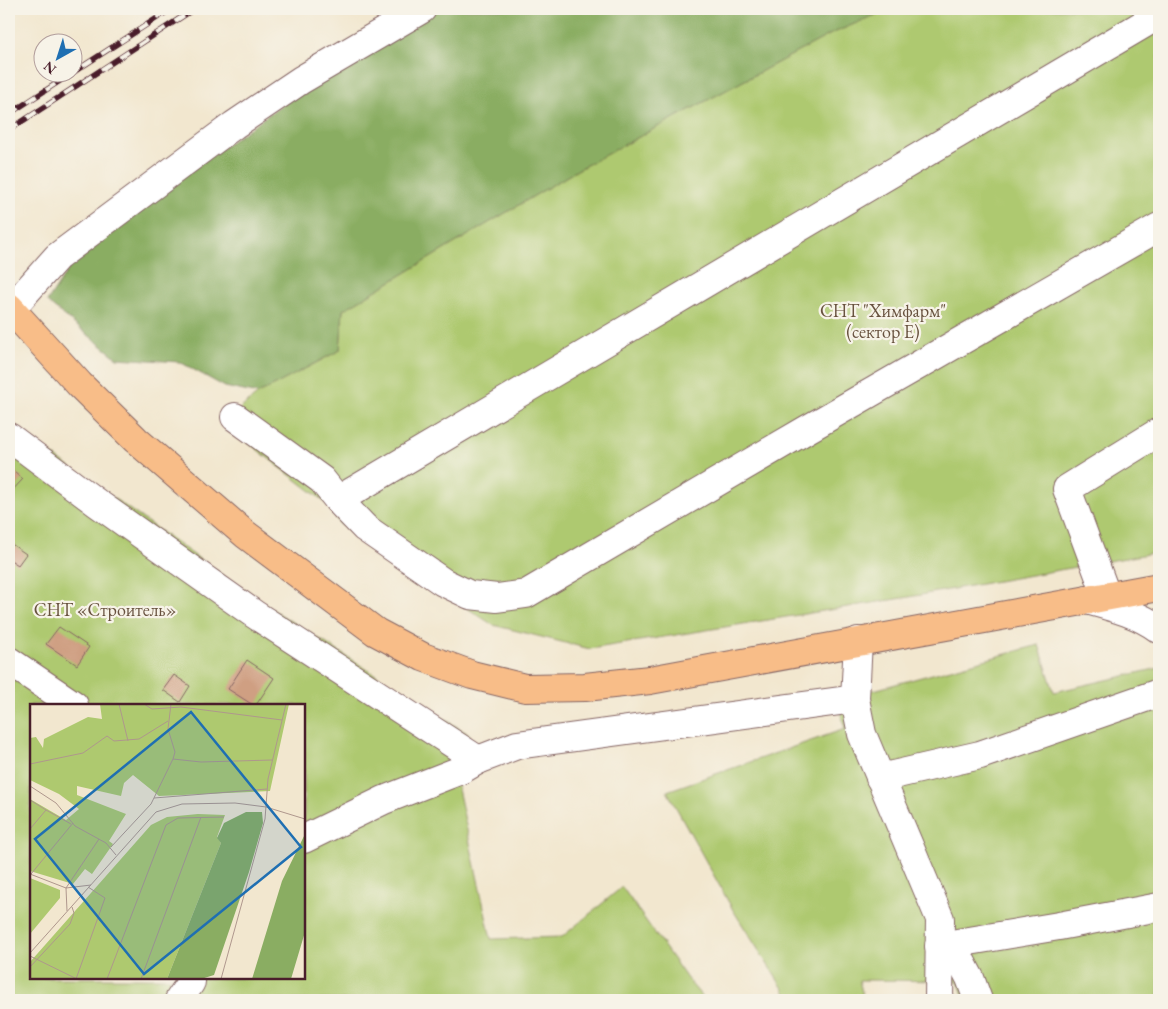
<svg xmlns="http://www.w3.org/2000/svg" width="1168" height="1009" font-family="'EB Garamond',serif">
<style>
.green{fill:#aec96f;stroke:#7c744d;fill-rule:evenodd}
.forest{fill:#8aad62;stroke:#6a6646}
.building{fill:#cf9f82}
.lines{fill:none;stroke-linecap:round;stroke-linejoin:round}
.minor-casing{stroke:#856564;stroke-width:30}
.major-casing{stroke:#856564;stroke-width:30}
.minor{stroke:#fff;stroke-width:28}
.major{stroke:#f8bd88;stroke-width:28}
.rail-casing{stroke:#4a1f2b;stroke-width:5.5}
.rail{stroke:#f7f3e8;stroke-width:4;stroke-dasharray:11;stroke-linecap:butt}
.labels{text-anchor:middle;dominant-baseline:central;stroke-width:4.5;stroke-linejoin:round;paint-order:stroke}
.park-label{font-size:18px;fill:#68523f;stroke:#f7f3e8}
.inset-road{fill:none;stroke:#af978d;stroke-width:1}
.view{fill:#1f6fb2;fill-opacity:0.15;stroke:#1f6fb2;stroke-width:2.5}
.inset-edge{fill:none;stroke:#4a1f2b;stroke-width:2.5}
</style>
<rect width="100%" height="100%" fill="#f7f3e8"/>
<filter id="ink" filterUnits="userSpaceOnUse"><feTurbulence type="fractalNoise" baseFrequency=".02" numOctaves="2"/><feDisplacementMap in="SourceGraphic" scale="10" xChannelSelector="R" yChannelSelector="G"/><feConvolveMatrix kernelMatrix="1 2 1 2 8 2 1 2 1" color-interpolation-filters="sRGB"/></filter>
<filter id="wash" filterUnits="userSpaceOnUse"><feTurbulence type="fractalNoise" baseFrequency=".0096" numOctaves="4" result="noise"/><feDisplacementMap in="SourceGraphic" scale="20" xChannelSelector="R" yChannelSelector="G"/><feGaussianBlur stdDeviation="1.12" result="paint"/><feColorMatrix in="noise" values="0 0 0 0 0 0 0 0 0 0 0 0 0 0 0 0 0 1.4 0 .05"/><feComposite in="paint" operator="in"/></filter>
<g filter="url(#wash)">
<rect width="100%" height="100%" fill="#f2e7cf"/>
<!-- green -->
<g class="green">
<path d="M889 9H1159V552L909 597 590 649 493 625 340 524 326 503 223 423 258 394 340 350 343 310 579 169 831 34Z"/>
<path d="M9 424 253 597 470 735 449 748 491 939 562 937 622 887 688 980 705 1000H9ZM31 705H304V978H31Z"/>
<path d="M1039 645 1054 692 1159 668V1000H965L958 981 859 980 864 1000H789L784 990 733 910 667 791 845 729 837 700Z"/>
</g>
<!-- forest -->
<path class="forest" d="M433 9H889L831 34 579 169 343 310 340 350 258 394 225 387 180 362 117 358 47 302 80 251 323 75Z"/>
<g id="blocks">
<!-- building -->
<g class="building">
<path d="M13 470 23 479 9 494V474Z"/>
<path d="M10 543 26 554 18 565 9 559Z"/>
<path d="M59 627 89 647 77 665 46 644Z"/>
<path d="M247 660 274 678 256 705H253L228 689Z"/>
<path d="M174 675 190 686 180 702 163 690Z"/>
</g>
</g>
</g>
<g filter="url(#ink)">
<use href="#blocks" fill-opacity="0" stroke="#856564" stroke-width="1"/>
<g class="lines">
<defs>
<g id="minor">
<path d="M9 311 57 257 234 125 301 80 422 9"/>
<path d="M235 417 322 480 338 500 365 528 443 582 470 595 497 598 526 594 806 430 1159 227"/>
<path d="M9 437 97 503 254 614 478 760"/>
<path d="M338 500 1159 15"/>
<path d="M1107 597 1067 489 1159 432"/>
<path d="M1087 600C1112 607 1137 613 1159 629"/>
<path d="M858 641 855 699 862 734 940 919 939 1000"/>
<path d="M9 661 74 705"/>
<path d="M880 778 980 755 1159 693"/>
<path d="M304 839 384 800 461 770 478 760 517 745 855 699"/>
<path d="M952 944 970 978 978 1000"/>
<path d="M939 946 1059 926 1159 907"/>
<path d="M179 1000 191 982V978"/>
</g>
<path id="major" d="M9 307 80 385 136 440 245 534 376 632 423 657 472 675 525 688 585 687 650 680 1159 587"/>
</defs>
<!-- minor casing -->
<use href="#minor" class="minor-casing"/>
<!-- major casing -->
<use href="#major" class="major-casing"/>
<!-- minor -->
<use href="#minor" class="minor"/>
<!-- major -->
<use href="#major" class="major"/>
<defs>
<g id="rail">
<path d="M9 114 171 9"/>
<path d="M9 130 194 9"/>
</g>
</defs>
<!-- rail casing -->
<use href="#rail" class="rail-casing"/>
<!-- rail -->
<use href="#rail" class="rail"/>
</g>
</g>
<g class="labels">
<!-- park labels -->
<g class="park-label">
<text x="883" y="310">СНТ "Химфарм"<tspan x="883" dy="21">(сектор Е)</tspan></text>
<text x="105" y="609">СНТ «Строитель»</text>
</g>
</g>
<!-- overview -->
<g transform="translate(30 704)">
<rect width="275" height="275" fill="#f2e7cf"/>
<path d="M70 0H259L240 87 129 92 103 71 94 79 91 92 47 82V91L96 110 79 137 83 140 62 170 55 165 43 180 0 167V95L36 116 49 105 29 90 0 76V34L6 33 13 44 14 35 58 13 72 15ZM168 110 195 111 187 133 191 139 137 275H0V258L121 121 137 113ZM0 174 30 186V194L0 230Z" fill="#aec96f"/>
<path d="M216 108H232L233 119 219 168 184 271 171 275H137L191 139 187 134 194 119ZM275 130V228L261 275H222L252 177Z" fill="#8aad62"/>
<path class="inset-road" d="M89 0 98 37M114 0 122 5 151 3 252 16M143 55 171 58 242 56M0 60 53 49 77 32 84 37 109 35 138 17M0 82 26 99 45 122 76 139 86 151M124 94 237 85M0 96 16 106M0 125 16 106 41 120M81 143 121 100 143 55 145 48 138 25 141 0M0 170 36 184 61 181M1 170 43 119M36 184 69 135M36 184 37 207M0 249 126 108 152 100 205 99 236 103 275 115M0 252 47 275M0 263 40 220 44 209 42 203M46 275 75 194 58 183M77 275 136 121 148 114 194 113M111 275 171 113M191 275 235 115 238 75 256 0"/>
<path class="view" d="M161 8 271 143 114 270 5 135Z"/>
<rect width="275" height="275" class="inset-edge"/>
</g>
<!-- margin -->
<rect width="1168" height="1009" fill="none" stroke="#f7f3e8" stroke-width="30"/>
<!-- north arrow -->
<g transform="translate(58 58) rotate(219)"><circle r="24" fill="#f7f3e8" stroke="#b29e9c"/>
<path d="M0-4L9 19L0 12L-9 19Z" fill="#1f6fb2"/>
<text y="-8" font-size="14" font-weight="bold" text-anchor="middle" fill="#4a1f2b">N</text>
</g>
</svg>
